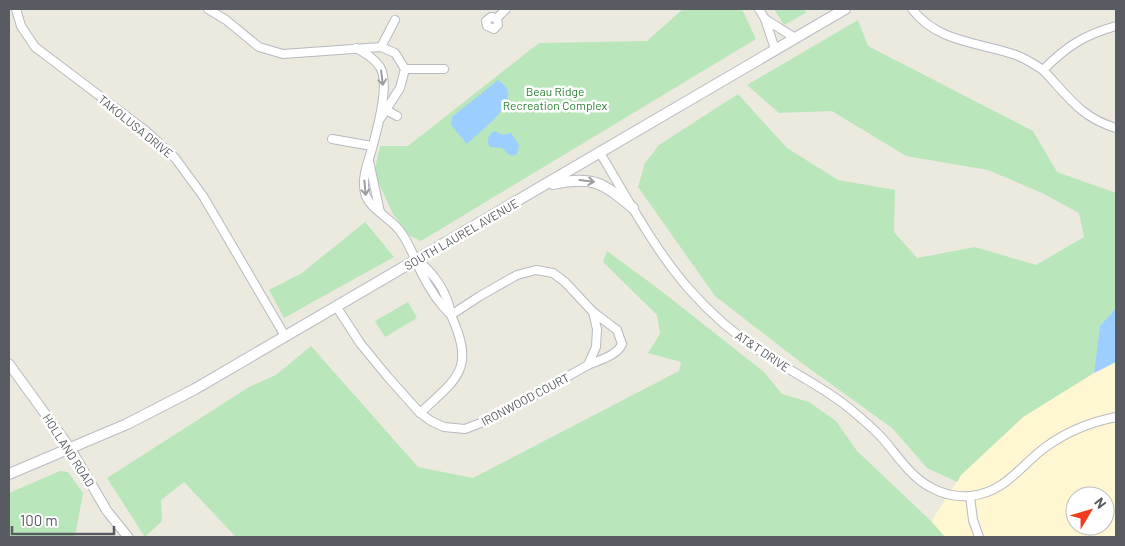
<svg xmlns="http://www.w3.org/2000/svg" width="1125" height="546" font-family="Barlow,sans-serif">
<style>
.commercial{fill:#fff7d1;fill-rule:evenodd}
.green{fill:#b9e6bb}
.water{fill:#9cceff}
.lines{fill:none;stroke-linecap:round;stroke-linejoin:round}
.minor-casing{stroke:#b7b9bf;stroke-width:10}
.tertiary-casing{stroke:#b7b9bf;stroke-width:11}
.secondary-casing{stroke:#b8bbc2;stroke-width:12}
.minor{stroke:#fff;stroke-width:8}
.tertiary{stroke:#fff;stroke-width:9}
.secondary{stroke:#fff;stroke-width:10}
.oneway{stroke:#9b9da0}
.labels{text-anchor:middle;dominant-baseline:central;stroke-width:5;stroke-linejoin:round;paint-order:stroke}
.park-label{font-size:12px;fill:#2e8237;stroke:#fff}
.street-label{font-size:12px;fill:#585b61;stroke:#fff}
</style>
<rect width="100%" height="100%" fill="#eceadf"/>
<!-- commercial -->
<path class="commercial" d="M1116 362V537H945L931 522 961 475 1023 417 1094 373ZM1075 496H1105V526H1075Z"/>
<!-- green -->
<g class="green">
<path d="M683 9H742L756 39 421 241 410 236 393 214 374 173 380 146H408L539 43 647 41Z"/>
<path d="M774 9H802L807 12 784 25Z"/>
<path d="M858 20 868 46 1033 131 1057 172 1116 193V308L1100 326 1094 373 1023 417 961 475 957 482 927 468 892 428 799 361 715 296 638 187 645 163 659 145 738 94 787 148 838 180 895 190 894 232 917 258 975 247 1036 265 1084 237 1079 213 1042 193 988 170 906 156 832 111 779 113 747 85Z"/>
<path d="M365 222 394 257 284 318 269 290 302 273Z"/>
<path d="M607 251 660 290 764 372 782 394 809 402 836 421 857 451 931 521 945 537H236L184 482 161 500 162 521 145 537 107 478 249 387 276 375 311 346 418 467 473 478 679 371 681 362 648 353 660 334 657 315 603 262Z"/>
<path d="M408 302 417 318 385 337 375 321Z"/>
<path d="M60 471 68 472 83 493 75 537H9V493Z"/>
</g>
<!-- water -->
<g class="water">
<path d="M498 80C503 84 509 88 508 96 508 111 478 133 467 144L451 125 452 117Z"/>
<path d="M495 131 502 135 511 133 519 145 517 154C509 158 507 152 502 148L490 147 488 143C488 137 489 133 495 131Z"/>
<path d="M1116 308V362L1094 373 1100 326Z"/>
</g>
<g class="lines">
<defs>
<g id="minor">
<path d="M16 9 21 26 35 47 146 131 175 158 203 196 285 336"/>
<path d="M208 9 226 20 259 47 283 54 381 47 395 53 405 69 400 88 380 119"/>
<path d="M759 9 765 19"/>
<path d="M912 9C938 43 979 42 1016 55 1026 59 1034 64 1043 70"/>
<path d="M497 18 498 25 494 29 487 26 486 21 491 17 497 18 506 9"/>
<path d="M1116 26C1084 35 1067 46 1043 70 1067 95 1081 118 1116 128"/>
<path d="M381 47 395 20"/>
<path d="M356 48C365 53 374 58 380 67 390 83 378 126 373 145 369 161 361 176 365 193 369 209 391 218 400 231 410 244 414 258 421 272 428 286 439 304 451 315 448 293 434 273 417 260"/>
<path d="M775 49 765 19 795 38"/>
<path d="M405 69H444"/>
<path d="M386 110 397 116"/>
<path d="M332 139 372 146"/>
<path d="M600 153C628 199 654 249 689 289 710 313 734 334 760 351 791 372 826 388 855 413 864 421 874 429 883 439 897 455 910 476 930 487 942 494 956 497 970 496 1007 492 1020 465 1047 446 1068 431 1091 422 1116 417"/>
<path d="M369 161 380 212"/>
<path d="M336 306 360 343 387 376 420 413 431 421 444 427 465 429 496 417 588 365 596 347 597 329 593 312 565 282 553 273 536 270 517 275 480 296 451 315C475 369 459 377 420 413"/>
<path d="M588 365C599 360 617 356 622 344L617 330 593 312"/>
<path d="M970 496 973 520 979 537"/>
</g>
<path id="tertiary" d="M9 364 70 448 107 511 128 537"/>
<g id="secondary">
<path d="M553 184C593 175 603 183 633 208"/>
<path d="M9 474 127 424 195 389 845 9"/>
</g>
</defs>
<!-- minor casing -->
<use href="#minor" class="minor-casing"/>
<!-- tertiary casing -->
<use href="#tertiary" class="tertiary-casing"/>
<!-- secondary casing -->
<use href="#secondary" class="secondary-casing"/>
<!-- minor -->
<use href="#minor" class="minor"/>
<!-- tertiary -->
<use href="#tertiary" class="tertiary"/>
<!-- secondary -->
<use href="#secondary" class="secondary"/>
</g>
<!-- one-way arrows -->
<defs><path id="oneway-shaft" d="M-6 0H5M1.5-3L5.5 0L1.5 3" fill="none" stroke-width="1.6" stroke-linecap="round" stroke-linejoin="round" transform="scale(1.25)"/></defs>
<g class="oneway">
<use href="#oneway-shaft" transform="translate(382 78) rotate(83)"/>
<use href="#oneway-shaft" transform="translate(587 181) rotate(7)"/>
<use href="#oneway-shaft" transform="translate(365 188) rotate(85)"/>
</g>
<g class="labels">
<!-- park labels -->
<g class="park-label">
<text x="555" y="91">Beau Ridge<tspan x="555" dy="14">Recreation Complex</tspan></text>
</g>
<!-- street labels -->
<g class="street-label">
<text transform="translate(136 126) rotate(39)">TAKOLUSA DRIVE</text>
<text transform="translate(461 234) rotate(-30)">SOUTH LAUREL AVENUE</text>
<text transform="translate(763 351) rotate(34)">AT&amp;T DRIVE</text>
<text transform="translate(525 399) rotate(-28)">IRONWOOD COURT</text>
<text transform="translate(69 450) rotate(57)">HOLLAND ROAD</text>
</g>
</g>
<!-- border -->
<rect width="1125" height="546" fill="none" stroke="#585b61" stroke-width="20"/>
<!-- north arrow -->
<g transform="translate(1090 511) rotate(52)"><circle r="24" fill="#ffffff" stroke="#bcbdc0"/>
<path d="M0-4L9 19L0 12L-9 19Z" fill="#f23b1e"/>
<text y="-8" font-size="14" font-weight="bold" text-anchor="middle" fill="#585b61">N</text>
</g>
<!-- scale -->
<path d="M12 526v8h102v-8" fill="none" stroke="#585b61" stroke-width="2.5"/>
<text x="20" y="526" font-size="15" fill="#585b61" stroke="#ffffff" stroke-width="4" paint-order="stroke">100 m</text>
</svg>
